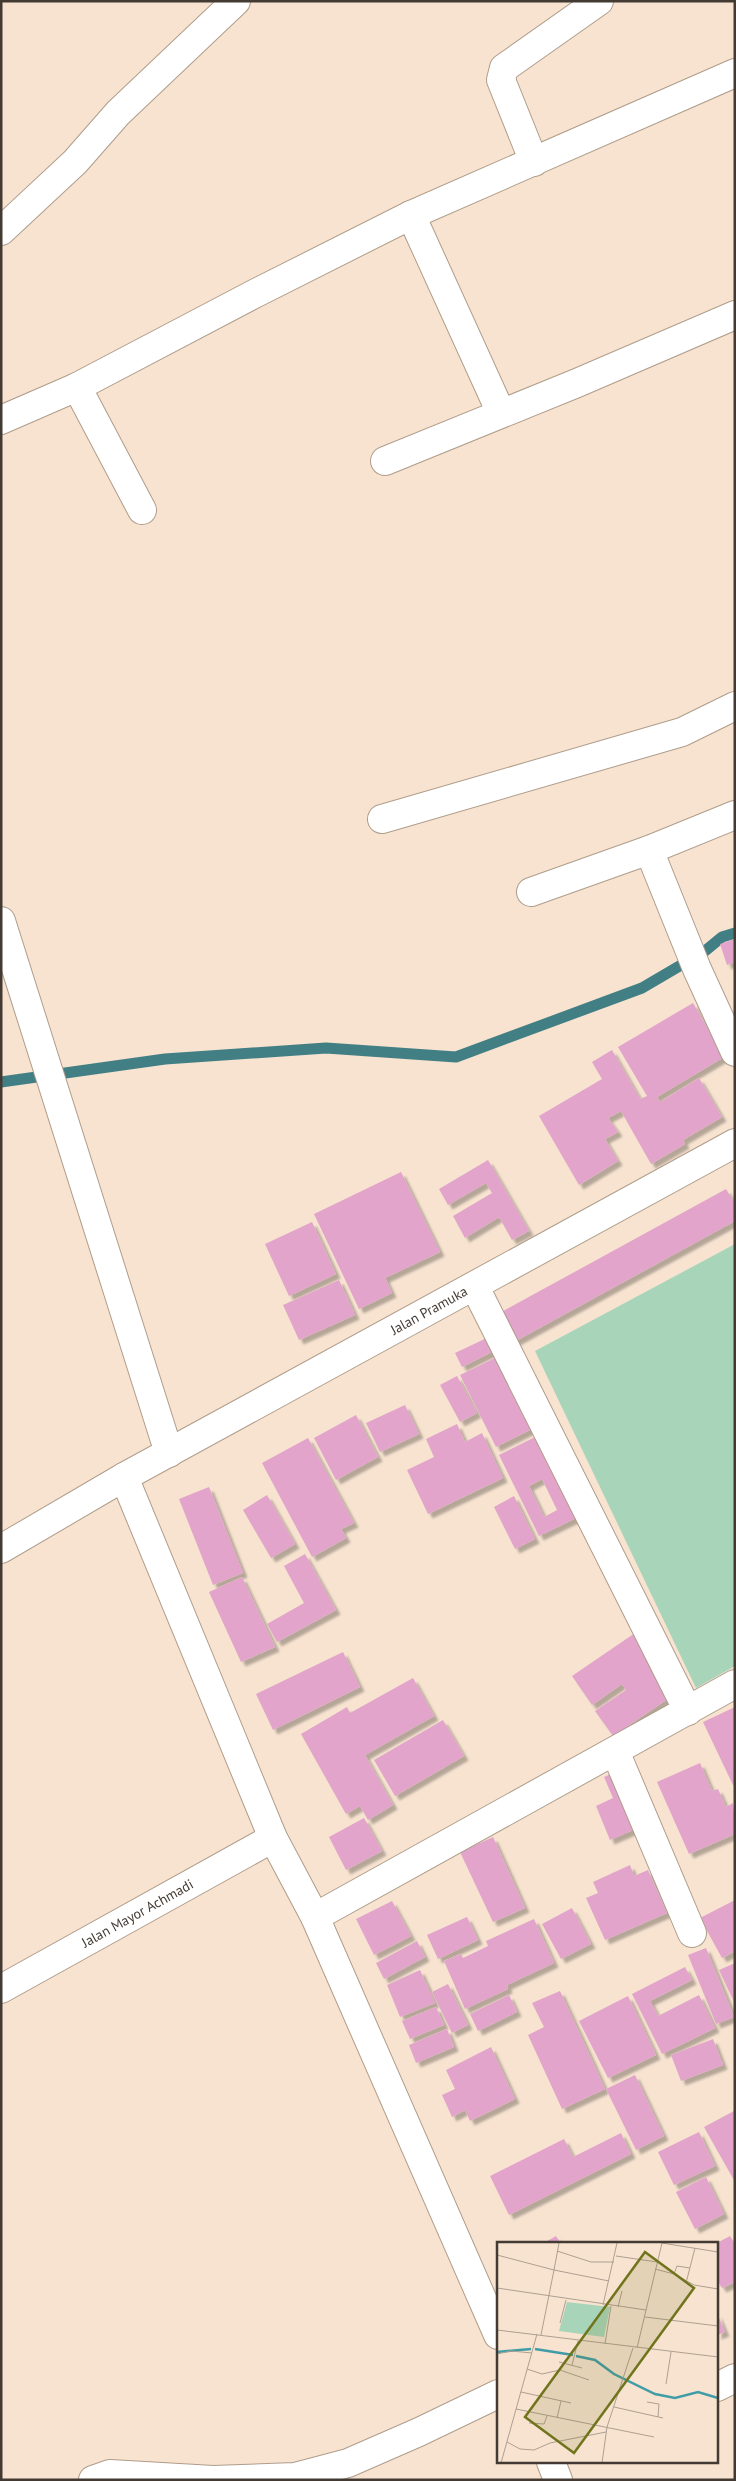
<svg xmlns="http://www.w3.org/2000/svg" width="736" height="2481" font-family="'PT Sans',sans-serif">
<style>
.green{fill:#a8d5ba}
.lines{fill:none;stroke-linecap:round;stroke-linejoin:round}
.stream{stroke:#417f84;stroke-width:11}
.building{fill:#e2a4ca;fill-rule:evenodd;filter:url(#shadow)}
.street-casing{stroke:#af9d8b;stroke-width:30}
.secondary-casing{stroke:#af9d8b;stroke-width:30}
.street{stroke:#fff;stroke-width:28}
.secondary{stroke:#fff;stroke-width:28}
.labels{text-anchor:middle;dominant-baseline:central;stroke-width:4;stroke-linejoin:round;paint-order:stroke}
.street-label{font-size:14px;fill:#423a33;stroke:#fef1e6}
.inset-river{fill:none;stroke:#409da7;stroke-width:2.5}
.inset-road{fill:none;stroke:#af9f91;stroke-width:1}
.view{fill:#70751d;fill-opacity:0.15;stroke:#70751d;stroke-width:2.5}
.inset-edge{fill:none;stroke:#423a33;stroke-width:2.5}
</style>
<defs>
<filter id="shadow"><feDropShadow dx="4.5" dy="4.5" stdDeviation="1" flood-color="#0004"/></filter>
</defs>
<rect width="100%" height="100%" fill="#f7e3d0"/>
<!-- green -->
<path class="green" d="M735 1244V1666L696 1688 535 1351Z"/>
<g class="lines">
<!-- stream -->
<path class="stream" d="M1 1082 165 1059 326 1048 456 1057 642 988 705 951 722 937 735 933"/>
</g>
<!-- building -->
<g class="building">
<path d="M735 939V962L727 965 720 944Z"/>
<path d="M693 1003 724 1057 657 1097 660 1102 699 1078 722 1117 683 1140 685 1144 651 1164 621 1111 608 1118 618 1132 605 1139 618 1161 579 1185 539 1116 602 1079 592 1062 612 1050 640 1099 647 1096 618 1047Z"/>
<path d="M488 1160 529 1231 512 1240 499 1217 465 1238 453 1216 492 1193 486 1183 448 1205 439 1189Z"/>
<path d="M401 1172 440 1252 385 1278 392 1293 359 1309 314 1214Z"/>
<path d="M726 1189 735 1204V1221L512 1343 496 1315Z"/>
<path d="M312 1222 336 1274 289 1296 265 1244Z"/>
<path d="M339 1280 355 1315 299 1340 283 1305Z"/>
<path d="M491 1336 498 1349 462 1367 455 1353Z"/>
<path d="M499 1356 534 1428 496 1447 460 1375Z"/>
<path d="M457 1376 477 1413 460 1422 440 1385Z"/>
<path d="M405 1405 419 1434 380 1452 366 1423Z"/>
<path d="M356 1415 378 1457 336 1480 314 1438Z"/>
<path d="M457 1424 465 1442 482 1433 503 1478 428 1514 407 1470 434 1457 426 1439Z"/>
<path d="M535 1437 576 1518 539 1536 499 1455ZM542 1479 557 1510 544 1517 529 1486Z"/>
<path d="M308 1438 354 1523 341 1529 346 1538 312 1557 262 1463Z"/>
<path d="M209 1487 243 1573 213 1585 179 1499Z"/>
<path d="M267 1495 295 1544 271 1558 243 1510Z"/>
<path d="M514 1496 535 1539 515 1549 494 1507Z"/>
<path d="M305 1554 336 1610 277 1642 267 1624 304 1603 284 1566Z"/>
<path d="M242 1577 275 1647 241 1662 209 1592Z"/>
<path d="M635 1633 675 1694 613 1736 595 1711 626 1690 622 1684 592 1705 572 1676Z"/>
<path d="M343 1652 360 1687 273 1730 256 1694Z"/>
<path d="M413 1678 434 1716 365 1755 393 1805 368 1820 360 1806 346 1814 301 1734 347 1707 350 1713Z"/>
<path d="M735 1707V1784L733 1785 703 1722Z"/>
<path d="M443 1720 464 1756 395 1796 374 1760Z"/>
<path d="M700 1763 712 1791 718 1789 726 1807 733 1803 735 1834 689 1854 657 1782Z"/>
<path d="M615 1772 640 1827 610 1840 596 1806 613 1798 604 1777Z"/>
<path d="M364 1818 382 1851 346 1870 329 1837Z"/>
<path d="M493 1837 525 1908 493 1922 460 1852Z"/>
<path d="M630 1865 634 1876 648 1870 667 1913 605 1940 586 1898 598 1893 593 1882Z"/>
<path d="M735 1900V1951L722 1958 700 1918Z"/>
<path d="M392 1901 411 1936 374 1955 356 1919Z"/>
<path d="M572 1908 591 1944 561 1959 542 1924Z"/>
<path d="M467 1917 478 1940 438 1959 427 1935Z"/>
<path d="M534 1919 554 1963 507 1985 508 1989 465 2009 444 1961 461 1954 463 1958 488 1946 486 1941Z"/>
<path d="M417 1941 425 1957 384 1979 376 1963Z"/>
<path d="M706 1948 734 2017 716 2024 688 1955Z"/>
<path d="M735 1963V2004L719 1970Z"/>
<path d="M685 1967 692 1980 650 2001 658 2016 699 1995 715 2028 662 2054 632 1994Z"/>
<path d="M420 1970 435 2003 400 2017 387 1985Z"/>
<path d="M448 1984 468 2025 452 2033 432 1992Z"/>
<path d="M560 1991 605 2089 562 2109 528 2035 544 2027 532 2003Z"/>
<path d="M509 1995 517 2012 478 2031 470 2014Z"/>
<path d="M628 1996 656 2055 608 2078 579 2021Z"/>
<path d="M436 2007 444 2025 410 2039 402 2021Z"/>
<path d="M447 2029 454 2047 416 2063 409 2045Z"/>
<path d="M713 2039 723 2065 681 2081 671 2055Z"/>
<path d="M491 2047 515 2099 470 2121 465 2110 452 2117 442 2095 455 2089 446 2070Z"/>
<path d="M635 2075 664 2136 636 2150 606 2089Z"/>
<path d="M734 2111 735 2113V2182L704 2127Z"/>
<path d="M699 2132 715 2166 674 2185 658 2152Z"/>
<path d="M621 2133 631 2154 509 2215 490 2176 564 2139 573 2157Z"/>
<path d="M706 2177 724 2214 695 2229 676 2192Z"/>
<path d="M556 2236 561 2244H542Z"/>
<path d="M730 2236 735 2244V2282L722 2288 717 2280V2243Z"/>
<path d="M717 2313 725 2332 717 2335Z"/>
</g>
<g class="lines">
<defs>
<g id="street">
<path d="M534 162 501 80 504 68 599 1"/>
<path d="M411 215 501 413"/>
<path d="M1 231 75 162 118 113 236 1"/>
<path d="M77 387 142 510"/>
<path d="M1 420 77 387 256 293 411 215 735 73"/>
<path d="M385 461 577 383 735 315"/>
<path d="M382 819 682 732 735 706"/>
<path d="M649 850 697 969 735 1052"/>
<path d="M531 892 649 850 735 815"/>
<path d="M1 921 169 1453"/>
<path d="M475 1287 688 1711"/>
<path d="M124 1477 273 1838 315 1917 498 2335"/>
<path d="M615 1751 692 1933"/>
<path d="M315 1917 735 1684"/>
<path id="s1" d="M1 1989 273 1838"/>
<path d="M717 2387 735 2378"/>
<path d="M551 2462 558 2480"/>
<path d="M93 2480 110 2474 213 2480 295 2477 348 2463 419 2432 498 2394"/>
</g>
<g id="secondary">
<path id="s2" d="M1 1549 124 1477 735 1143"/>
</g>
</defs>
<!-- street casing -->
<use href="#street" class="street-casing"/>
<!-- secondary casing -->
<use href="#secondary" class="secondary-casing"/>
<!-- street -->
<use href="#street" class="street"/>
<!-- secondary -->
<use href="#secondary" class="secondary"/>
</g>
<g class="labels">
<!-- street labels -->
<g class="street-label">
<text stroke="none"><textPath href="#s2" startOffset="490">Jalan Pramuka</textPath></text>
<text stroke="none"><textPath href="#s1" startOffset="156">Jalan Mayor Achmadi</textPath></text>
</g>
</g>
<!-- overview -->
<g transform="translate(497 2242)">
<rect width="221" height="221" fill="#f7e3d0"/>
<path d="M70 60 113 65 107 95 62 89Z" fill="#a8d5ba"/>
<path class="inset-river" d="M38 107 76 113M0 110 34 107M79 114 98 118 117 132 158 152 178 156 201 150 221 156"/>
<path class="inset-road" d="M62 1 57 28 112 39M165 1 221 10M60 9 94 20H117M0 13 57 28 44 93M119 14 160 20M158 27 177 32 197 43 221 47M177 32 180 24 193 26M189 41 198 6M0 46 149 68M106 63 120 1M121 65 125 49M148 75 221 84M63 81 69 58M0 88 221 115M108 102 114 64M140 106 165 1M0 112 14 109 35 111M62 120 85 126M75 123 81 99M30 127 45 132 63 128 92 138M169 142 174 110M24 150 74 161M150 160 162 162 161 175M117 165 166 176M19 167 157 195M60 176 64 159M32 181 47 182 50 174M10 200 23 207 37 208 53 201 109 190M4 221 40 92M105 221 110 185 136 106"/>
<path class="view" d="M148 10 197 46 77 211 28 175Z"/>
<rect width="221" height="221" class="inset-edge"/>
</g>
<!-- border -->
<rect width="736" height="2481" fill="none" stroke="#423a33" stroke-width="5"/>
</svg>
